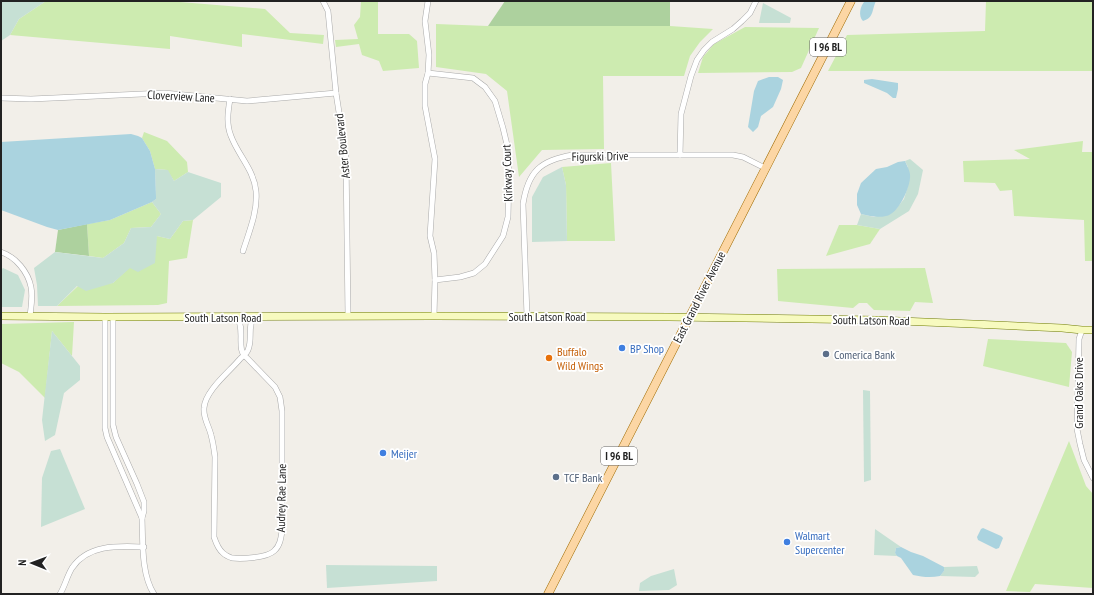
<svg xmlns="http://www.w3.org/2000/svg" width="1094" height="595" font-family="'PT Sans Narrow',sans-serif">
<style>
.grass{fill:#cdebb0}
.forest{fill:#add19e}
.wetland{fill:#c6e0d4}
.water{fill:#aad3df}
.lines{fill:none;stroke-linecap:round;stroke-linejoin:round}
.street-casing{stroke:#a9a9a9;stroke-width:6}
.secondary-casing{stroke:#707d05;stroke-width:8}
.primary-casing{stroke:#a06b00;stroke-width:9}
.street{stroke:#fff;stroke-width:5}
.secondary{stroke:#f7fabf;stroke-width:7}
.primary{stroke:#fcd6a4;stroke-width:8}
.shop-dot{fill:#3f7fe0;stroke:#fff;stroke-width:1.5}
.service-dot{fill:#5c6f8a;stroke:#fff;stroke-width:1.5}
.food-dot{fill:#e8710a;stroke:#fff;stroke-width:1.5}
.labels{text-anchor:middle;dominant-baseline:central;stroke-width:3.5;stroke-linejoin:round;paint-order:stroke}
.shield{fill:#fff;stroke:#646464;stroke-width:1}
.shield-label{font-size:11px;font-weight:bold;fill:#222}
.street-label{font-size:12px;fill:#222;stroke:#fff}
.shop-label{font-size:12px;fill:#366cbe;stroke:#fff;text-anchor:start}
.food-label{font-size:12px;fill:#c56008;stroke:#fff;text-anchor:start}
.service-label{font-size:12px;fill:#4e5e75;stroke:#fff;text-anchor:start}
</style>
<rect width="100%" height="100%" fill="#f2efe9"/>
<!-- grass -->
<g class="grass">
<path d="M46 1H168L265 9 290 33 324 35 323 44 242 34V47L170 36V49L10 35 19 19Z"/>
<path d="M361 1H378V34H409L417 41 419 68 383 71 379 61 362 55 359 44 336 47 335 40 358 39 354 25 360 17Z"/>
<path d="M986 1H1093V71H828L847 35 985 31Z"/>
<path d="M436 24 488 26H670L713 29 700 42 690 56 684 76H603L604 149 542 150 519 177 507 91 486 74 436 67Z"/>
<path d="M745 27 819 28 801 68 792 72 698 73 703 57 714 44Z"/>
<path d="M144 132 167 141 187 162 188 172 174 181 167 170 155 169 150 151 142 138Z"/>
<path d="M1083 141 1082 152H1093V261H1085L1084 220 1014 216 1012 190 1000 191 995 183 964 182 963 161 1030 159 1014 150Z"/>
<path d="M611 163 615 241H567L566 185 562 167Z"/>
<path d="M152 202 161 214 151 227 131 228 124 243 103 258 89 256 87 224 110 220Z"/>
<path d="M193 220 187 258 169 261 167 303 158 305 57 306 78 286 113 283 130 267 157 236 170 239 183 221Z"/>
<path d="M839 225H857L880 229 870 244 826 256Z"/>
<path d="M925 268 933 303 915 302 910 311 874 310 867 303H859L853 308 778 301 777 269Z"/>
<path d="M74 322 72 356 52 331 45 398 19 372 1 363V324Z"/>
<path d="M988 339 1066 343 1072 352 1069 387 983 366Z"/>
<path d="M1069 441 1086 486 1093 494V588L1035 584 1030 592 1006 591Z"/>
</g>
<!-- forest -->
<g class="forest">
<path d="M505 1H670V26H488Z"/>
<path d="M87 224 89 256 55 252 58 230Z"/>
</g>
<!-- wetland -->
<g class="wetland">
<path d="M1 1H46L19 19 10 35 1 41Z"/>
<path d="M763 3 791 18 790 23H759Z"/>
<path d="M910 159 923 170 918 194 909 211 880 229 857 225 861 214 874 217 896 209 904 199 908 186V167L905 161Z"/>
<path d="M562 167 566 185 567 241 532 242V197L543 177Z"/>
<path d="M155 169 168 170 174 181 188 172 221 183V197L193 220 183 221 170 239 157 236 155 263 138 272 130 268 113 283 86 291 77 286 57 306H38L37 285 34 268 55 252 103 258 124 243 131 228 151 227 161 214 152 202 156 199V196Z"/>
<path d="M3 268 18 275 25 290 22 307H1V270Z"/>
<path d="M52 331 80 366V380L64 393 55 435 45 441 42 420Z"/>
<path d="M863 390 870 391 871 480 864 482Z"/>
<path d="M60 449 85 509 41 527 42 478 51 451Z"/>
<path d="M875 529 901 547 896 548 895 553 897 556 874 555Z"/>
<path d="M326 565 437 566V581L327 588Z"/>
<path d="M977 566 979 573 975 577 940 576 944 571V567Z"/>
<path d="M674 569 677 585 669 590 639 591 640 583 651 576Z"/>
</g>
<!-- water -->
<g class="water">
<path d="M865 1H876C872 9 874 18 863 21 858 16 860 6 865 1Z"/>
<path d="M769 77H778L783 80 781 89 773 107 761 116 758 127 753 132 748 127 754 91 758 81Z"/>
<path d="M872 79 898 83V89L896 98H893L887 93 864 83V80Z"/>
<path d="M131 134 138 136 142 138 150 151 155 169 156 196V199L152 202 110 220 58 230 47 227 1 210V142Z"/>
<path d="M905 161C907 166 911 172 910 178 909 190 898 214 886 216 877 218 870 216 861 214L857 205V194L861 183 876 169 887 167 898 162Z"/>
<path d="M983 528 1001 536 1003 538 999 548 996 549 978 540 977 537 981 529Z"/>
<path d="M901 547 911 552 923 556 944 567V571L940 576C931 578 922 577 913 575L901 558 897 556 895 553 896 548Z"/>
</g>
<g class="lines">
<defs>
<g id="street">
<path d="M323 1 328 11 336 93 346 157 348 316"/>
<path d="M428 1 425 21 429 55 428 73 425 84V106L435 159 430 236 434 253 435 280 434 316"/>
<path d="M428 73 473 78 485 87 495 101 503 128 508 149 509 172 508 217 503 236 485 264 474 273 460 277 435 280"/>
<path d="M1 98 31 99 164 93 247 101 336 93"/>
<path d="M230 99C228 111 226 124 231 136 238 155 254 170 256 191 258 211 249 232 243 251"/>
<path d="M680 155 681 114 691 76 697 60 704 50 712 42 733 29 742 21 750 13 756 1"/>
<path d="M1 252C16 257 28 272 31 287 33 297 31 307 30 316"/>
<path d="M527 316 523 204C528 172 540 160 573 155H733L743 157 765 168"/>
<path d="M105 317V428L107 437 142 518"/>
<path d="M113 317V425L116 437 137 484 144 502V511L142 518C143 542 141 574 154 594"/>
<path d="M237 317C246 330 235 350 247 358L275 387 280 397 282 411V531C281 538 280 546 274 551 267 558 241 559 232 558 229 557 225 555 223 553 218 549 216 543 214 537L215 457C214 449 213 442 211 435 209 426 203 418 204 408 205 391 229 372 240 359 243 356 247 353 248 350 253 339 247 326 254 317"/>
<path d="M1082 330 1079 339 1077 429 1080 444 1084 460 1093 478"/>
<path d="M60 594C65 586 67 576 72 568 88 544 118 546 144 547"/>
</g>
<path id="secondary" d="M1 316 105 317 434 316 670 317 876 320 973 324 1062 328 1082 330H1093"/>
<path id="primary" d="M548 594 851 1"/>
</defs>
<!-- street casing -->
<use href="#street" class="street-casing"/>
<!-- secondary casing -->
<use href="#secondary" class="secondary-casing"/>
<!-- primary casing -->
<use href="#primary" class="primary-casing"/>
<!-- street -->
<use href="#street" class="street"/>
<!-- secondary -->
<use href="#secondary" class="secondary"/>
<!-- primary -->
<use href="#primary" class="primary"/>
</g>
<!-- markers -->
<g class="shop-dot">
<circle cx="622" cy="348" r="4"/>
<circle cx="383" cy="453" r="4"/>
<circle cx="787" cy="542" r="4"/>
</g>
<g class="service-dot">
<circle cx="826" cy="354" r="4"/>
<circle cx="556" cy="477" r="4"/>
</g>
<circle class="food-dot" cx="549" cy="358" r="4"/>
<g class="labels">
<!-- shield labels -->
<g class="shield">
<rect x="810" y="38" width="36" height="18" rx="3"/>
<rect x="601" y="447" width="36" height="18" rx="3"/>
</g>
<g class="shield-label">
<text x="828" y="47">I 96 BL</text>
<text x="619" y="456">I 96 BL</text>
</g>
<!-- street labels -->
<g class="street-label">
<text transform="translate(181 96) rotate(3)">Cloverview Lane</text>
<text transform="translate(342 146) rotate(-96)">Aster Boulevard</text>
<text transform="translate(600 156) rotate(-1)">Figurski Drive</text>
<text transform="translate(507 173) rotate(-92)">Kirkway Court</text>
<text transform="translate(699 297) rotate(-63)">East Grand River Avenue</text>
<text x="547" y="316">South Latson Road</text>
<text x="223" y="317">South Latson Road</text>
<text transform="translate(871 320) rotate(1)">South Latson Road</text>
<text transform="translate(1078 393) rotate(-90)">Grand Oaks Drive</text>
<text transform="translate(281 498) rotate(-89)">Audrey Rae Lane</text>
</g>
<!-- shop labels -->
<g class="shop-label">
<text x="630" y="348">BP Shop</text>
<text x="391" y="453">Meijer</text>
<text x="795" y="535">Walmart<tspan x="795" dy="14">Supercenter</tspan></text>
</g>
<!-- food labels -->
<g class="food-label">
<text x="557" y="351">Buffalo<tspan x="557" dy="14">Wild Wings</tspan></text>
</g>
<!-- service labels -->
<g class="service-label">
<text x="834" y="354">Comerica Bank</text>
<text x="564" y="477">TCF Bank</text>
</g>
</g>
<!-- border -->
<rect width="1094" height="595" fill="none" stroke="#222222" stroke-width="4"/>
<!-- north arrow -->
<g transform="translate(32 563) rotate(271)" stroke="#ffffff" stroke-width="3" paint-order="stroke">
<path d="M0-3L7 15L0 10L-7 15Z" fill="#222222"/>
<text y="-6" font-size="11" font-weight="bold" text-anchor="middle" fill="#222222">N</text>
</g>
</svg>
